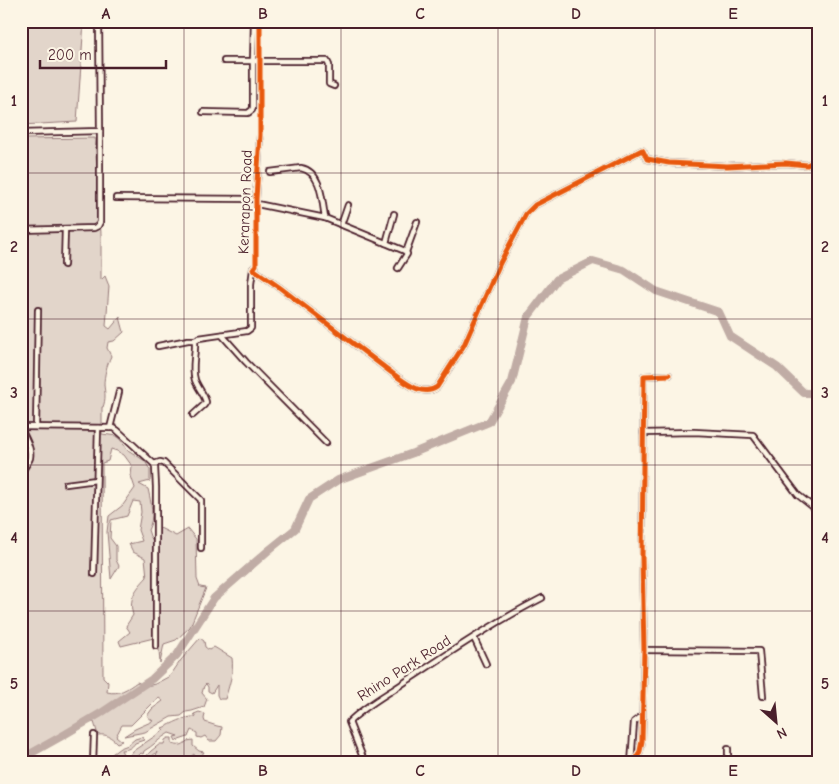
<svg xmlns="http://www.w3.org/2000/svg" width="839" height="784" font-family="'Comic Neue',sans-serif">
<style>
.green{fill:#e2d5ca;stroke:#967a7a}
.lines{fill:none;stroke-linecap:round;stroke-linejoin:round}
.river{stroke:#c0aca5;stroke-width:8}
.street-casing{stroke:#4a1f2b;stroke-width:8}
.street{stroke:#fcf5e5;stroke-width:4.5}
.cycleway-casing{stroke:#fcf5e5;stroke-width:8}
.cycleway{stroke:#e8590c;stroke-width:5}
.grid{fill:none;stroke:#4a1f2b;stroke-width:1;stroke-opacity:0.55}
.labels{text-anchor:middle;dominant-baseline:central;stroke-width:4.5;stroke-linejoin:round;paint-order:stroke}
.street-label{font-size:15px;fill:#4a1f2b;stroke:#fcf5e5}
.neatline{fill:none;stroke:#4a1f2b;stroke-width:2}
.grid-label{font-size:16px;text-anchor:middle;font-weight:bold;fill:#4a1f2b}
</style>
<rect width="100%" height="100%" fill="#fcf5e5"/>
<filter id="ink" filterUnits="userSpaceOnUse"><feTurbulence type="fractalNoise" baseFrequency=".02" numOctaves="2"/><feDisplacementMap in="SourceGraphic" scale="10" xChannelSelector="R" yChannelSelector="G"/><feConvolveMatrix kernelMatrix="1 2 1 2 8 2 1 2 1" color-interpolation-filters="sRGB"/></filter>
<g filter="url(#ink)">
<!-- green -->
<g class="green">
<path d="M21 21H84L77 122 21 125Z"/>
<path d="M95 138 101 234V280L105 276 109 286 106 326 110 329 120 317 124 332 114 341 108 342 107 348 111 356C107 365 104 375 104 385 105 393 106 399 103 407H102V434L117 436 124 444 128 450 145 461 150 470V481L139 484 148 489C151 502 155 518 148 530L150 536 153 541 160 528 176 536 188 529 196 539 197 579 200 587 206 588 190 627 176 640 164 644 160 663 158 637 121 646 119 641 130 632 126 626 133 615C128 598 136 589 147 577L145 558 133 552 129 544 142 541 138 530 141 512 140 502 133 501 127 516 111 520 110 538 116 546V560L119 566 111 579 107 532 109 516 123 505 135 488 131 476 132 466 124 455 117 451 111 449 108 461 102 463 103 677 108 682 107 692C119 695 127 689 137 682L146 686 155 684 170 676 181 660 200 638 204 641 205 647 209 650 214 647 232 658C234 672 229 686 225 699H219L217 695V685L212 693 208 691V687L206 684 204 686 202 693 207 699 204 707 192 711 186 712 181 716 171 717 145 732 124 736 135 729 153 721 147 716 152 709 163 701 159 698 153 703 131 725H122L116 736 122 741 117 743C111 737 107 734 98 735L94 722 90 723 91 717 21 757V139Z"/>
<path d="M199 712 205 714 204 719 205 722 217 726 222 727 221 735 216 741H209L205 736 201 738 197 737V733L191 730 188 737 176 741 174 737 178 736 169 733C160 738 153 746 144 751L143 754 141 753 135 759 134 763H124L127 759 131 758 130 755 133 751 164 730 162 728C173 724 184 716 196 717L194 714Z"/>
<path d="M142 737 144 740 135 743C132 748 127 750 121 750L124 756 123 759 117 761 112 758V754L120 748 128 745 135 739Z"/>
<path d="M168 738H172V744C179 746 182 746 187 741L193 740V746L199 751 204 752 200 758 196 761 194 754 182 763H148L156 757 157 752 144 763H140L151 751 160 744H164L165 740Z"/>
</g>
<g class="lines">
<!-- river -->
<path class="river" d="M21 759 62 736 101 713 152 679 177 655 214 598 269 550 295 529 309 499 338 480 413 453 489 422 512 382 528 317 557 279 593 261 624 270 656 291 719 312 730 336 777 367 804 393H814L818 390"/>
<defs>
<g id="street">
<path d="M260 21V135L256 199V265L253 269 279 287 392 373C404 381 422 398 437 387L464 345 500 263 526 214 535 205 642 150 643 151 647 159 669 163 727 166 786 163 807 165 815 161 818 162"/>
<path d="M805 24V21"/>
<path d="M224 61H327L329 65V84L334 86"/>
<path d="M203 112 248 113 252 110 253 108V61L254 21"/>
<path d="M21 133 100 131 99 21"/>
<path d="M270 172 301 168C322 172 322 201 325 218"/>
<path d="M818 191 816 206 818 215"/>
<path d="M116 198 256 199"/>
<path d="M257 204 325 218 405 251 407 254 398 268"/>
<path d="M341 225 348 205"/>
<path d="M21 230 94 228 98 226 100 222V131"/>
<path d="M386 243 394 214"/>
<path d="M406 252 417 222"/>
<path d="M64 265 65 229"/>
<path d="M222 335 246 362 326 443"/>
<path d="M158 346 188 340H195"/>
<path d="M193 415 204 405 206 402C204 394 198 388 195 380 191 367 196 354 195 340L199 338 247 331 251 328V284L253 269"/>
<path d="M21 427 114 428 117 430 154 464 155 467 156 487V646"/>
<path d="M36 427 38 310"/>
<path d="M110 428 119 392"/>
<path d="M21 429C25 437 32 449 30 458 28 463 24 468 21 473"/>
<path d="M643 433 694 432 753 435 798 495 813 507"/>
<path d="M154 464 160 462 164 463 201 500V548"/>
<path d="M66 484 96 480"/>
<path d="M94 574 98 428"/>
<path d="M474 638 486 664"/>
<path d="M644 650 759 651 763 696"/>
<path d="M21 661 23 728"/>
<path d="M728 749V763"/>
<path d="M93 763 94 735"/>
<path d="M365 763 349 722C366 705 388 694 408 680 452 651 495 622 542 598"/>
<path d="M631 763 634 722 642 716"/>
<path d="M635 763 640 751 642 741 644 650 642 558 644 376 669 375"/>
</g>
</defs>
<!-- street casing -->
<use href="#street" class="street-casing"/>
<!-- street -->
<use href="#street" class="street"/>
<defs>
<g id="cycleway">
<path d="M260 21V135L256 199V265L253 269 279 287 392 373C404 381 422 398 437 387L464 345 500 263 526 214 535 205 642 150 643 151 647 159 669 163 727 166 786 163 807 165 815 161 818 162"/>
<path d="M635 763 640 751 642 741 644 650 642 558 644 376 669 375"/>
</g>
</defs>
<!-- cycleway casing -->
<use href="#cycleway" class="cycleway-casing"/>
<!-- cycleway -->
<use href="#cycleway" class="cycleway"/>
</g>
</g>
<!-- grid -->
<path class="grid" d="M184 21V763M341 21V763M498 21V763M655 21V763M21 173H818M21 319H818M21 465H818M21 611H818"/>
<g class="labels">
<!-- street labels -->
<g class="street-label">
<text transform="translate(245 202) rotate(-88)">Kerarapon Road</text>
<text transform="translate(404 668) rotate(-33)">Rhino Park Road</text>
</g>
</g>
<!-- margin -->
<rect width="839" height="784" fill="none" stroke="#fcf5e5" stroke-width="55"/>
<!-- north arrow -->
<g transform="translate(776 722) rotate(153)" stroke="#fcf5e5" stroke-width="4" paint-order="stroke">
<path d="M0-4L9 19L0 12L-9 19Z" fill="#4a1f2b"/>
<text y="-8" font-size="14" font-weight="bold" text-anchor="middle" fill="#4a1f2b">N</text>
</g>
<!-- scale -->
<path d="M40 60v8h126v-8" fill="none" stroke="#4a1f2b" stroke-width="2.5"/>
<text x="48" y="60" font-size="15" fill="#4a1f2b" stroke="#fcf5e5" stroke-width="4" paint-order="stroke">200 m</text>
<rect x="28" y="28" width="784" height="728" class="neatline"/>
<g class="grid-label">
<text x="106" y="19">A</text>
<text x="263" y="19">B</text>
<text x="420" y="19">C</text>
<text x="576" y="19">D</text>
<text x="733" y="19">E</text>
<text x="14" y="106">1</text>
<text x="825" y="106">1</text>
<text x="14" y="252">2</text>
<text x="825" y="252">2</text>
<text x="14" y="398">3</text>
<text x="825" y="398">3</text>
<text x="14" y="543">4</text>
<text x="825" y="543">4</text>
<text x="14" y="689">5</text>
<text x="825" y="689">5</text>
<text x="106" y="776">A</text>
<text x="263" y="776">B</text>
<text x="420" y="776">C</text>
<text x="576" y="776">D</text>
<text x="733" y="776">E</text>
</g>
</svg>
